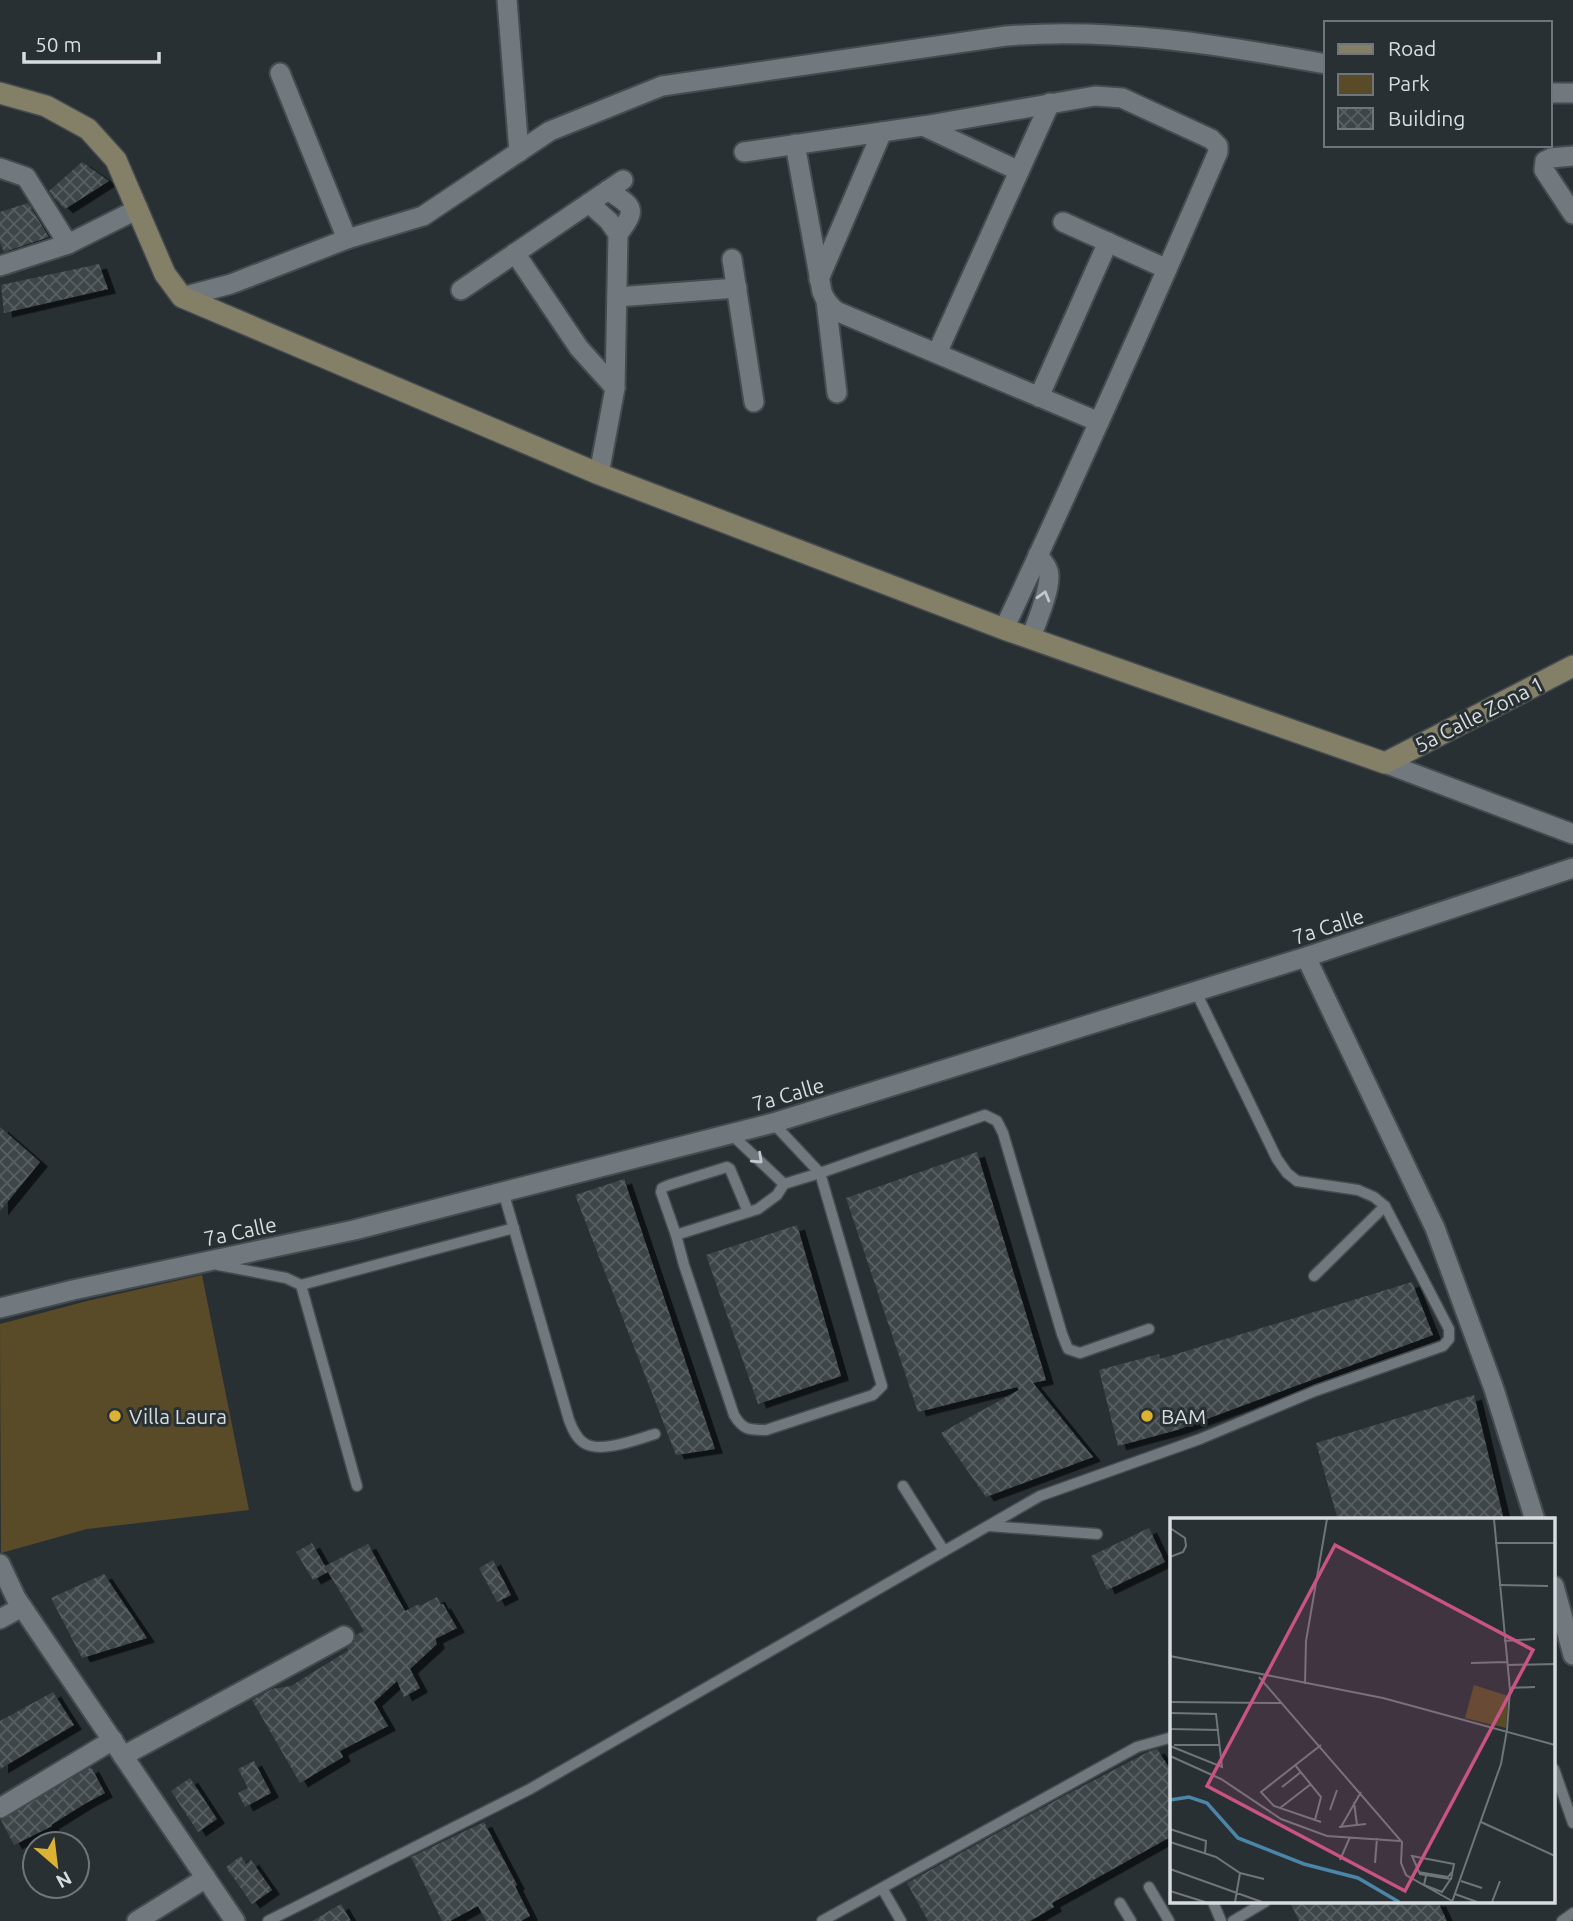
<svg xmlns="http://www.w3.org/2000/svg" width="1573" height="1921" font-family="Ubuntu,sans-serif">
<style>
.park{fill:#594b27}
.building{fill:url(#building-cross-hatch);filter:url(#shadow)}
.lines{fill:none;stroke-linecap:round;stroke-linejoin:round}
.lane-casing{stroke:#454b4f;stroke-width:13}
.street-casing{stroke:#454b4f;stroke-width:23}
.secondary-casing{stroke:#454b4f;stroke-width:24}
.lane{stroke:#71797e;stroke-width:10}
.street{stroke:#71797e;stroke-width:19}
.secondary{stroke:#848068;stroke-width:21}
.oneway{stroke:#c3c8cc}
.poi-dot{fill:#dcb233;stroke:#293034;stroke-width:2.5}
.labels{text-anchor:middle;dominant-baseline:central;stroke-width:6;stroke-linejoin:round;paint-order:stroke}
.street-label{font-size:21px;fill:#d8dcdf;stroke:#293034}
.poi-label{font-size:21px;fill:#d8dcdf;stroke:#293034;text-anchor:start}
.inset-river{fill:none;stroke:#4b85a7;stroke-width:3.5}
.inset-road{fill:none;stroke:#6f7578;stroke-width:2}
.view{fill:#c95383;fill-opacity:0.15;stroke:#c95383;stroke-width:3.5}
.inset-edge{fill:none;stroke:#d8dcdf;stroke-width:3.5}
</style>
<defs>
<pattern id="building-cross-hatch" width="8" height="8" patternUnits="userSpaceOnUse" patternTransform="scale(1.75)"><rect width="8" height="8" fill="#3e4549"/><path d="M0 0l8 8M0 8l8-8" fill="none" stroke="#595f63"/></pattern>
<filter id="shadow"><feDropShadow dx="8" dy="4.5" stdDeviation="0" flood-color="#0009"/></filter>
</defs>
<rect width="100%" height="100%" fill="#293034"/>
<!-- park -->
<path class="park" d="M202 1275 249 1510 87 1529 1 1553 0 1324 87 1301Z"/>
<!-- building -->
<g class="building">
<path d="M82 162 109 181 65 209 54 198 49 191Z"/>
<path d="M28 203 49 237 4 252 0 243V212Z"/>
<path d="M99 264 108 289 4 313 1 285Z"/>
<path d="M0 1127 40 1162 0 1211Z"/>
<path d="M977 1152 1046 1380 1033 1383 1093 1457 986 1497 941 1433 1019 1390 1017 1387 918 1412 846 1198Z"/>
<path d="M624 1179 715 1449 676 1455 575 1195Z"/>
<path d="M797 1225 841 1376 758 1404 706 1255Z"/>
<path d="M1412 1282 1433 1335 1177 1430 1118 1446 1099 1370 1159 1354 1160 1359Z"/>
<path d="M1474 1395 1504 1520H1338L1316 1443Z"/>
<path d="M1149 1528 1165 1562 1107 1590 1091 1556Z"/>
<path d="M312 1543 325 1566 368 1544 405 1611 419 1604 420 1606 437 1597 441 1605 443 1604 457 1628 435 1639 437 1644 410 1669 420 1688 404 1697 397 1681 374 1702 388 1726 340 1751 343 1757 300 1783 252 1700 272 1689 291 1686 349 1650 347 1648 354 1643 356 1635 364 1631 328 1572 313 1580 296 1552Z"/>
<path d="M493 1560 511 1595 497 1602 479 1568Z"/>
<path d="M104 1574 147 1638 82 1658 51 1598Z"/>
<path d="M53 1692 74 1725 0 1769V1721Z"/>
<path d="M1157 1749 1172 1772V1836L1052 1903 1054 1907 1030 1921H928L907 1883 1062 1797 1150 1751Z"/>
<path d="M254 1761 271 1793 245 1807 238 1793 248 1788 238 1769Z"/>
<path d="M91 1767 105 1793 86 1803 51 1825 52 1826 14 1845 1 1820Z"/>
<path d="M190 1778 217 1819 198 1832 171 1791Z"/>
<path d="M484 1822 517 1885 515 1886 530 1916 521 1921H486L478 1906 450 1921H442L411 1857Z"/>
<path d="M241 1856 246 1864 251 1860 272 1890 252 1904 226 1867Z"/>
<path d="M1290 1902H1438L1447 1921H1299Z"/>
<path d="M341 1904 351 1921H312Z"/>
</g>
<g class="lines">
<defs>
<g id="lane">
<path d="M773 1123 820 1173 784 1184 777 1195 758 1209 676 1235 684 1265 734 1415C743 1430 749 1430 766 1430L873 1395 882 1386 820 1173 985 1115 997 1121 1003 1133 1062 1334 1068 1349 1080 1353 1149 1329"/>
<path d="M731 1134 784 1184"/>
<path d="M503 1191 569 1420C572 1428 576 1438 584 1443 600 1454 638 1439 655 1434"/>
<path d="M676 1235 661 1192 662 1188 669 1185 727 1167 730 1169 748 1212"/>
<path d="M218 1265 286 1278 301 1285 514 1228"/>
<path d="M1314 1276 1385 1206"/>
<path d="M301 1285 357 1486"/>
<path d="M903 1486 944 1551"/>
<path d="M989 1526 1097 1534"/>
<path d="M1554 1769 1573 1823"/>
<path d="M1149 1887 1169 1921"/>
<path d="M882 1888 901 1921"/>
<path d="M1213 1902 1221 1921"/>
<path d="M1120 1903 1131 1921"/>
<path d="M268 1921 530 1789 1040 1496 1200 1439 1315 1391 1443 1346 1449 1339V1329L1385 1206 1374 1197 1358 1190 1297 1181 1287 1173 1277 1159 1196 992"/>
<path d="M822 1921 1137 1747 1169 1738 1172 1740"/>
<path d="M1233 1921 1265 1902"/>
<path d="M1562 1921 1573 1913"/>
</g>
<g id="street">
<path d="M507 0 519 152"/>
<path d="M280 73 347 239"/>
<path d="M1550 93H1573"/>
<path d="M923 126 1019 171"/>
<path d="M795 144 822 292C825 300 829 305 836 311L1099 422"/>
<path d="M744 152 923 126 1095 96 1122 98 1211 139 1218 146V152C1149 312 1078 471 1004 629"/>
<path d="M1573 156 1551 158 1545 161 1544 170 1573 214"/>
<path d="M0 168 26 177 68 244 0 266"/>
<path d="M608 190C632 207 639 207 618 234"/>
<path d="M589 203 609 221 618 234 615 388 599 474"/>
<path d="M1063 222 1167 269"/>
<path d="M68 244 138 209"/>
<path d="M515 253 579 348 615 388"/>
<path d="M732 259 754 402"/>
<path d="M819 279 882 132"/>
<path d="M461 290 623 180"/>
<path d="M182 297 231 284 347 239 423 216 550 131 662 86 1006 36C1113 27 1221 45 1326 64"/>
<path d="M617 297 737 288"/>
<path d="M826 301 837 393"/>
<path d="M937 353 1050 103"/>
<path d="M1039 397 1108 242"/>
<path d="M1031 638C1037 620 1049 594 1049 576 1049 568 1043 562 1038 555"/>
<path d="M1385 763 1573 834"/>
<path d="M1306 957 1435 1228 1494 1389 1535 1520"/>
<path d="M0 1308 73 1290 354 1230 773 1123 1306 957 1573 868"/>
<path d="M0 1564 16 1598 235 1921"/>
<path d="M1554 1586 1573 1655"/>
<path d="M0 1619 22 1607"/>
<path d="M123 1756 344 1636"/>
<path d="M0 1808 113 1740"/>
<path d="M137 1921 206 1878"/>
</g>
<path id="secondary" d="M0 93 46 106 88 129 116 160 165 274 182 297 599 474 1004 629 1385 763 1573 666"/>
</defs>
<!-- lane casing -->
<use href="#lane" class="lane-casing"/>
<!-- street casing -->
<use href="#street" class="street-casing"/>
<!-- secondary casing -->
<use href="#secondary" class="secondary-casing"/>
<!-- lane -->
<use href="#lane" class="lane"/>
<!-- street -->
<use href="#street" class="street"/>
<!-- secondary -->
<use href="#secondary" class="secondary"/>
</g>
<!-- one-way arrows -->
<defs><path id="oneway-chevron" d="M-2-3.5L2.5 0L-2 3.5" fill="none" stroke-width="1.6" stroke-linecap="round" stroke-linejoin="round" transform="scale(1.75)"/></defs>
<g class="oneway">
<use href="#oneway-chevron" transform="translate(1044 596) rotate(-74)"/>
<use href="#oneway-chevron" transform="translate(758 1159) rotate(43)"/>
</g>
<!-- markers -->
<g class="poi-dot">
<circle cx="115" cy="1416" r="7"/>
<circle cx="1147" cy="1416" r="7"/>
</g>
<g class="labels">
<!-- street labels -->
<g class="street-label">
<text transform="translate(1479 714) rotate(-27)">5a Calle Zona 1</text>
<text transform="translate(1328 926) rotate(-18)">7a Calle</text>
<text transform="translate(788 1094) rotate(-16)">7a Calle</text>
<text transform="translate(240 1231) rotate(-12)">7a Calle</text>
</g>
<!-- poi labels -->
<g class="poi-label">
<text x="129" y="1416">Villa Laura</text>
<text x="1161" y="1416">BAM</text>
</g>
</g>
<!-- overview -->
<g transform="translate(1170 1518)">
<rect width="385" height="385" fill="#293034"/>
<path d="M304 167 338 178 336 210 295 200Z" fill="#594b27"/>
<path class="inset-river" d="M0 282 19 279 37 285 68 320 134 346 188 360 229 384"/>
<path class="inset-road" d="M0 10 15 20 16 28 13 34 0 39M325 25H385M329 67 378 68M334 123 365 121M0 138 213 180 385 227M301 145 337 144M337 147 385 146M89 159 232 324 231 345 236 357 282 383M135 166 136 123 157 1M339 170 365 169M0 184 111 185M0 195 46 196 52 249 0 228M0 211 49 212M4 227H50M151 227 91 274 104 288 151 304M0 238 51 261 111 301 157 318 230 323M125 247 151 279 145 302M112 269 131 254M184 284 187 307M110 290 141 266M160 292 167 272M311 304 385 338M169 309 196 306M171 309 191 274M0 311 36 323 35 335M0 324 46 339 70 355 94 361M242 338 284 346 281 361 250 356ZM170 342 180 319M205 345 207 320M0 351 92 384M248 354 278 359 282 354M256 358 254 367 272 374 280 362M291 363 312 370M0 373 35 384M285 376 307 384M65 384 70 355M282 384 331 246 337 212 340 172 324 1M322 384 330 363"/>
<path class="view" d="M165 27 363 132 235 373 37 268Z"/>
<rect width="385" height="385" class="inset-edge"/>
</g>
<!-- legend -->
<rect x="1324" y="21" width="228" height="126" fill="#293034" stroke="#6f7578" stroke-width="2"/>
<rect x="1338" y="44" width="35" height="10" fill="#848068" stroke="#6f7578" stroke-width="2"/>
<text x="1388" y="56" font-size="21" fill="#d8dcdf">Road</text>
<rect x="1338" y="74" width="35" height="21" fill="#594b27" stroke="#6f7578" stroke-width="2"/>
<text x="1388" y="91" font-size="21" fill="#d8dcdf">Park</text>
<rect x="1338" y="108" width="35" height="21" fill="url(#building-cross-hatch)" stroke="#6f7578" stroke-width="2"/>
<text x="1388" y="126" font-size="21" fill="#d8dcdf">Building</text>
<!-- north arrow -->
<g transform="translate(56 1865) rotate(152)"><circle r="33" fill="#293034" stroke="#6f7578" stroke-width="2"/>
<path d="M0-5L12 26L0 18L-12 26Z" fill="#dcb233"/>
<text y="-10" font-size="19" font-weight="bold" text-anchor="middle" fill="#d8dcdf">N</text>
</g>
<!-- scale -->
<path d="M24 52v10h135v-10" fill="none" stroke="#d8dcdf" stroke-width="3.5"/>
<text x="35" y="52" font-size="21" fill="#d8dcdf" stroke="#293034" stroke-width="5" paint-order="stroke">50 m</text>
</svg>
